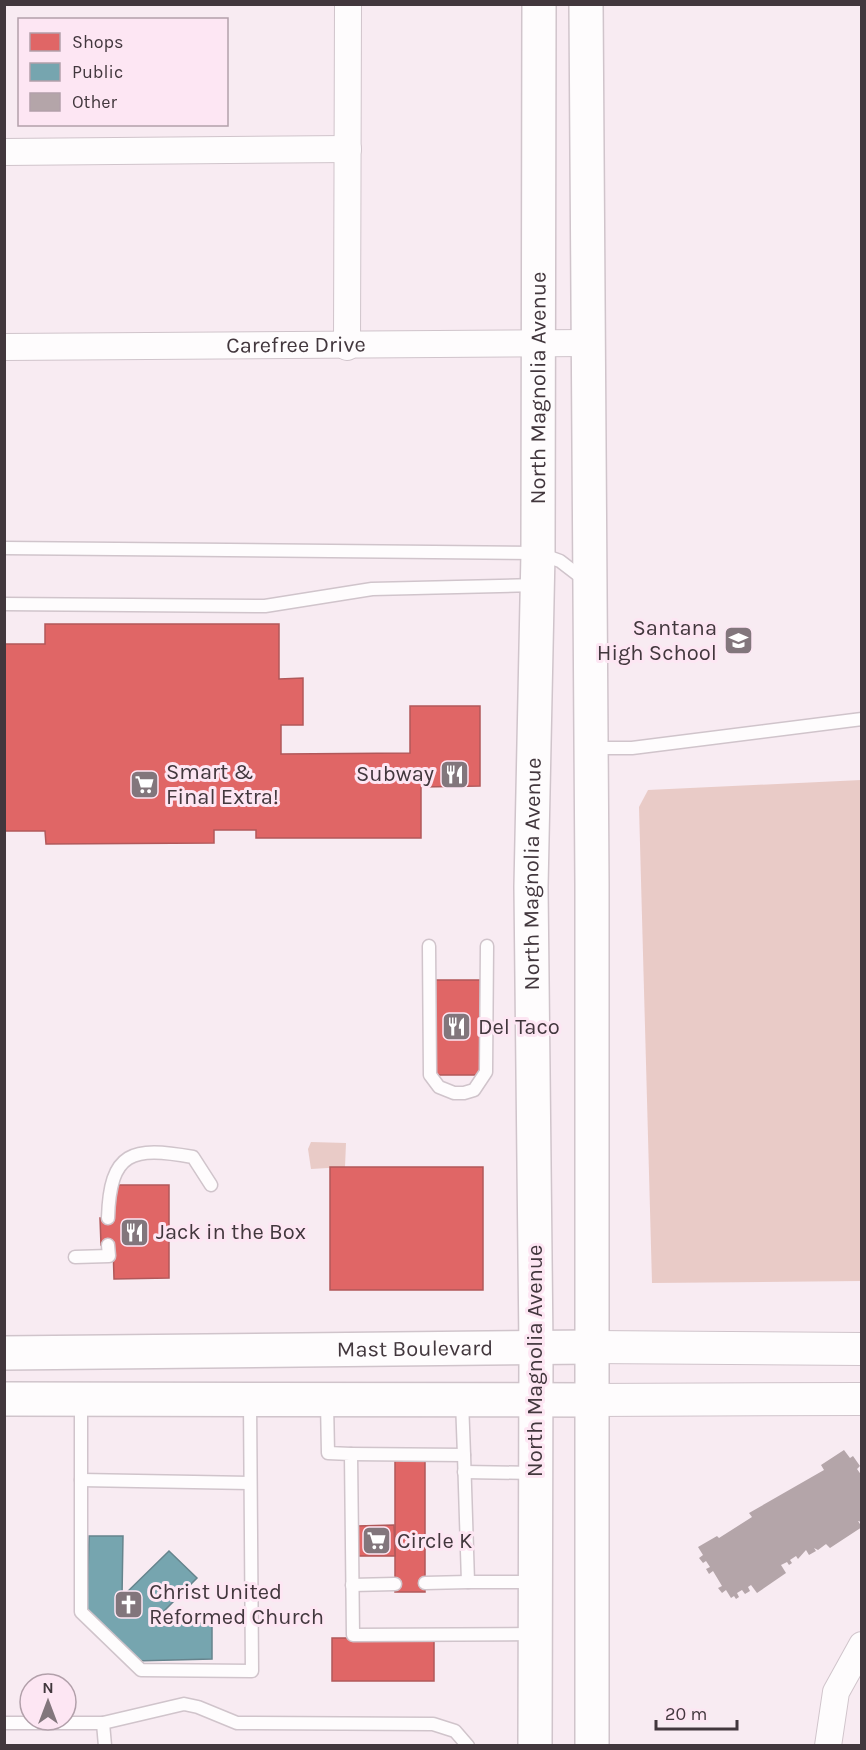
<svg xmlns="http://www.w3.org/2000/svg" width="866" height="1750" font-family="Karla,sans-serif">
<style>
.green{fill:#e9cbc7}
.shops{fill:#e06666;stroke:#b1585a;stroke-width:1.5}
.public{fill:#76a5af;stroke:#66848d;stroke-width:1.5}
.building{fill:#b4a5a9}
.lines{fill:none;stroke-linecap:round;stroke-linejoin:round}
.service-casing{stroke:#d0c4cb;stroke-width:15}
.minor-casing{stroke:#d0c4cb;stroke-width:28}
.tertiary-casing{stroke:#d0c4cb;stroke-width:34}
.secondary-casing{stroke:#d0c4cb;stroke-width:36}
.service{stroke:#fefcfd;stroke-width:12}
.minor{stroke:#fefcfd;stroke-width:26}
.tertiary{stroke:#fefcfd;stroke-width:32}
.secondary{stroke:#fefcfd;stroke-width:33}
.labels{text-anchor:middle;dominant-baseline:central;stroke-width:6;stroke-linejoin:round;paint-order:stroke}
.street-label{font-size:22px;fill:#42373d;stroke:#fde6f3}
.poi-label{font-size:22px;fill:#42373d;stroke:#fde6f3;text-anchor:start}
</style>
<rect width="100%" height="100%" fill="#f8ebf2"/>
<!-- green -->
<g class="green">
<path d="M861 780V1281L652 1283 639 807 648 790Z"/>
<path d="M311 1142 346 1143 345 1167 311 1169 308 1149Z"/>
</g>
<!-- shops -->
<g class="shops">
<path d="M45 624H279V679L303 678V725H281V754L410 753V706H480V786L421 787V838H256V830H214V843L46 844 45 831H4V644H45Z"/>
<path d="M435 980H480V1075H434Z"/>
<rect x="330" y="1167" width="153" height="123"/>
<path d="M113 1185H169V1278L114 1279 113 1245H101L100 1218H113Z"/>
<rect x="395" y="1460" width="30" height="132"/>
<path d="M394 1525 395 1556H357V1526Z"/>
<rect x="332" y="1638" width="102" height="43"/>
</g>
<!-- public -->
<path class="public" d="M89 1536H123L122 1597 169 1551 197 1578 151 1624 212 1623V1659L134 1661 87 1613Z"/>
<!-- building -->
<path class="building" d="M844 1450 850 1458 853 1456 860 1466 857 1469 862 1476V1522L858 1521 862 1527 830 1548 823 1541 826 1544 818 1550 814 1548 816 1551 809 1555 806 1550 798 1559 796 1556 790 1560 792 1563 789 1565 787 1562 781 1565 786 1573 757 1593 751 1585 748 1587 750 1591 745 1594 742 1590 737 1593 739 1597 736 1599 734 1596 731 1598 726 1590 722 1593 718 1588 722 1586 713 1571 709 1574 706 1569 710 1567 706 1561 703 1563 699 1558 703 1555 698 1547 717 1536 719 1538 752 1517 749 1513 824 1470 821 1465Z"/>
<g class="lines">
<defs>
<g id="service">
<path d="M4 548 538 553 560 561 586 581"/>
<path d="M4 604 265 606 372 589 536 585"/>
<path d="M592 748H632L862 719"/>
<path d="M429 946 430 1075 439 1087 454 1093H464L474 1090 486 1072 487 946"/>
<path d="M108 1218C110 1151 132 1146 193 1157L211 1185"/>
<path d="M75 1257 109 1256 108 1245"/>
<path d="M81 1401V1612L141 1670 252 1671 250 1401"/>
<path d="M327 1402 328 1453 351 1454 353 1635 533 1634"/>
<path d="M351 1454 464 1455 462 1401"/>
<path d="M464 1455 468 1582H534"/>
<path d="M464 1472 535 1473"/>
<path d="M81 1480 250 1483"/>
<path d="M425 1583 468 1582"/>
<path d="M352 1585 395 1584"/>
<path d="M4 1723H103L184 1704 198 1707 237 1723 433 1724 455 1731 468 1746"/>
<path d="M103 1723 105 1746"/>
</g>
<g id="minor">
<path d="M4 152 348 149"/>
<path id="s1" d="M4 347 588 343"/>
<path d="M347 347 348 4"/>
<path d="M828 1746 836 1692 862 1645"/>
</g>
<g id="tertiary">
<path d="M592 1347 862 1349"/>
<path d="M592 1400 862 1399"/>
</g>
<g id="secondary">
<path d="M586 4 592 884V1746"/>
<path id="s2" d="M4 1353 592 1347"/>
<path d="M4 1399 592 1400"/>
<path id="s3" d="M535 1746 536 1348 531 887 538 553 539 4"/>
</g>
</defs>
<!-- service casing -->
<use href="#service" class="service-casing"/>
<!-- minor casing -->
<use href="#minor" class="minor-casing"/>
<!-- tertiary casing -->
<use href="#tertiary" class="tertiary-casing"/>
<!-- secondary casing -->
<use href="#secondary" class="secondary-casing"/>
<!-- service -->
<use href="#service" class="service"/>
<!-- minor -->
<use href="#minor" class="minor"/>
<!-- tertiary -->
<use href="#tertiary" class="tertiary"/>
<!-- secondary -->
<use href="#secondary" class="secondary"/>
</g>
<!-- icons -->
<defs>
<symbol id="school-square" viewBox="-11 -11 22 22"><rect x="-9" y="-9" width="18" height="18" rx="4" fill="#82767c" stroke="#fde6f3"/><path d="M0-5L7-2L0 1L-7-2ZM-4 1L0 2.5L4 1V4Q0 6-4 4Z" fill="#fff"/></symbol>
<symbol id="restaurant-square" viewBox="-11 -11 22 22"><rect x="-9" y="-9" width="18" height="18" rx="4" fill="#82767c" stroke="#fde6f3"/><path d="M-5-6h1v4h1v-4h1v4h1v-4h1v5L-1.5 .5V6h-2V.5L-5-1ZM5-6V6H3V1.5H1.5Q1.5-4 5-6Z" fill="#fff"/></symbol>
<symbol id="supermarket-square" viewBox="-11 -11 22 22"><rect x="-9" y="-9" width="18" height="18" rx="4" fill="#82767c" stroke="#fde6f3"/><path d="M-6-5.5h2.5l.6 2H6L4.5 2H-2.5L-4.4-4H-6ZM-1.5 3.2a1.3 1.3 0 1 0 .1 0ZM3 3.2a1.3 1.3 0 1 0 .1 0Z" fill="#fff"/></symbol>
<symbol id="church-square" viewBox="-11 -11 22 22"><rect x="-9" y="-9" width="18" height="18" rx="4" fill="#82767c" stroke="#fde6f3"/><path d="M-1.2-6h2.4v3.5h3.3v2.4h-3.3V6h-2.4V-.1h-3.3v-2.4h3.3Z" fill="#fff"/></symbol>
</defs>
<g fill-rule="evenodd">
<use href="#school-square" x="722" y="624" width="33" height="33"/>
<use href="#restaurant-square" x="438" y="758" width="33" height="33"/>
<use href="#supermarket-square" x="128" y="768" width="33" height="33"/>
<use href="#restaurant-square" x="440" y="1010" width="33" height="33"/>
<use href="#restaurant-square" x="118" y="1216" width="33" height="33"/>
<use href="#supermarket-square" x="360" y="1524" width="33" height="33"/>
<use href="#church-square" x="112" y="1588" width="33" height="33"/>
</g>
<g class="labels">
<!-- street labels -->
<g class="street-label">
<text stroke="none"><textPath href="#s1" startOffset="292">Carefree Drive</textPath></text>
<text stroke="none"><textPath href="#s3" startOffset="1358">North Magnolia Avenue</textPath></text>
<text stroke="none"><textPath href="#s3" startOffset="872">North Magnolia Avenue</textPath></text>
<text stroke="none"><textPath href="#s2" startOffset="411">Mast Boulevard</textPath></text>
<text transform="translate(535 1361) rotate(-90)">North Magnolia Avenue</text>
</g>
<!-- poi labels -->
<g class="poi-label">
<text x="717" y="628" text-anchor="end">Santana<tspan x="717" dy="25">High School</tspan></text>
<text x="166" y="772">Smart &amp;<tspan x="166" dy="25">Final Extra!</tspan></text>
<text x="434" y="774" text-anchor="end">Subway</text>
<text x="478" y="1027">Del Taco</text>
<text x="156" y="1232">Jack in the Box</text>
<text x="397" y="1541">Circle K</text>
<text x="149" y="1592">Christ United<tspan x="149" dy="25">Reformed Church</tspan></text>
</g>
</g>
<!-- border -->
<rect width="866" height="1750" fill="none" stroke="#42373d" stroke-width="12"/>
<!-- legend -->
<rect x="18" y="18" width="210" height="108" fill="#fde6f3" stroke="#b2a0aa" stroke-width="1.5"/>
<rect x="30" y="33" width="30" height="18" fill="#e06666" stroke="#b2a0aa" stroke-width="1.5"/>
<text x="72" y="48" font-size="18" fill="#42373d">Shops</text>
<rect x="30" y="63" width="30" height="18" fill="#76a5af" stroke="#b2a0aa" stroke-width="1.5"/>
<text x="72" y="78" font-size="18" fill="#42373d">Public</text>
<rect x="30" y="93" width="30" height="18" fill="#b4a5a9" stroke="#b2a0aa" stroke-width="1.5"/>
<text x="72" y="108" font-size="18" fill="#42373d">Other</text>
<!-- north arrow -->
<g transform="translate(48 1702)"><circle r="28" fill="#fde6f3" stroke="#b2a0aa" stroke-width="1.5"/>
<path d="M0-4.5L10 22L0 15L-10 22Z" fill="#82767c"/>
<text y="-9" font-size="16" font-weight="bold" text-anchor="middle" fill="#42373d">N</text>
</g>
<!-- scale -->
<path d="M656 1720v9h81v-9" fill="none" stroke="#42373d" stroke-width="3"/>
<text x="665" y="1720" font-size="18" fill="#42373d" stroke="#fde6f3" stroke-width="4.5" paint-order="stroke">20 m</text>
</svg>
